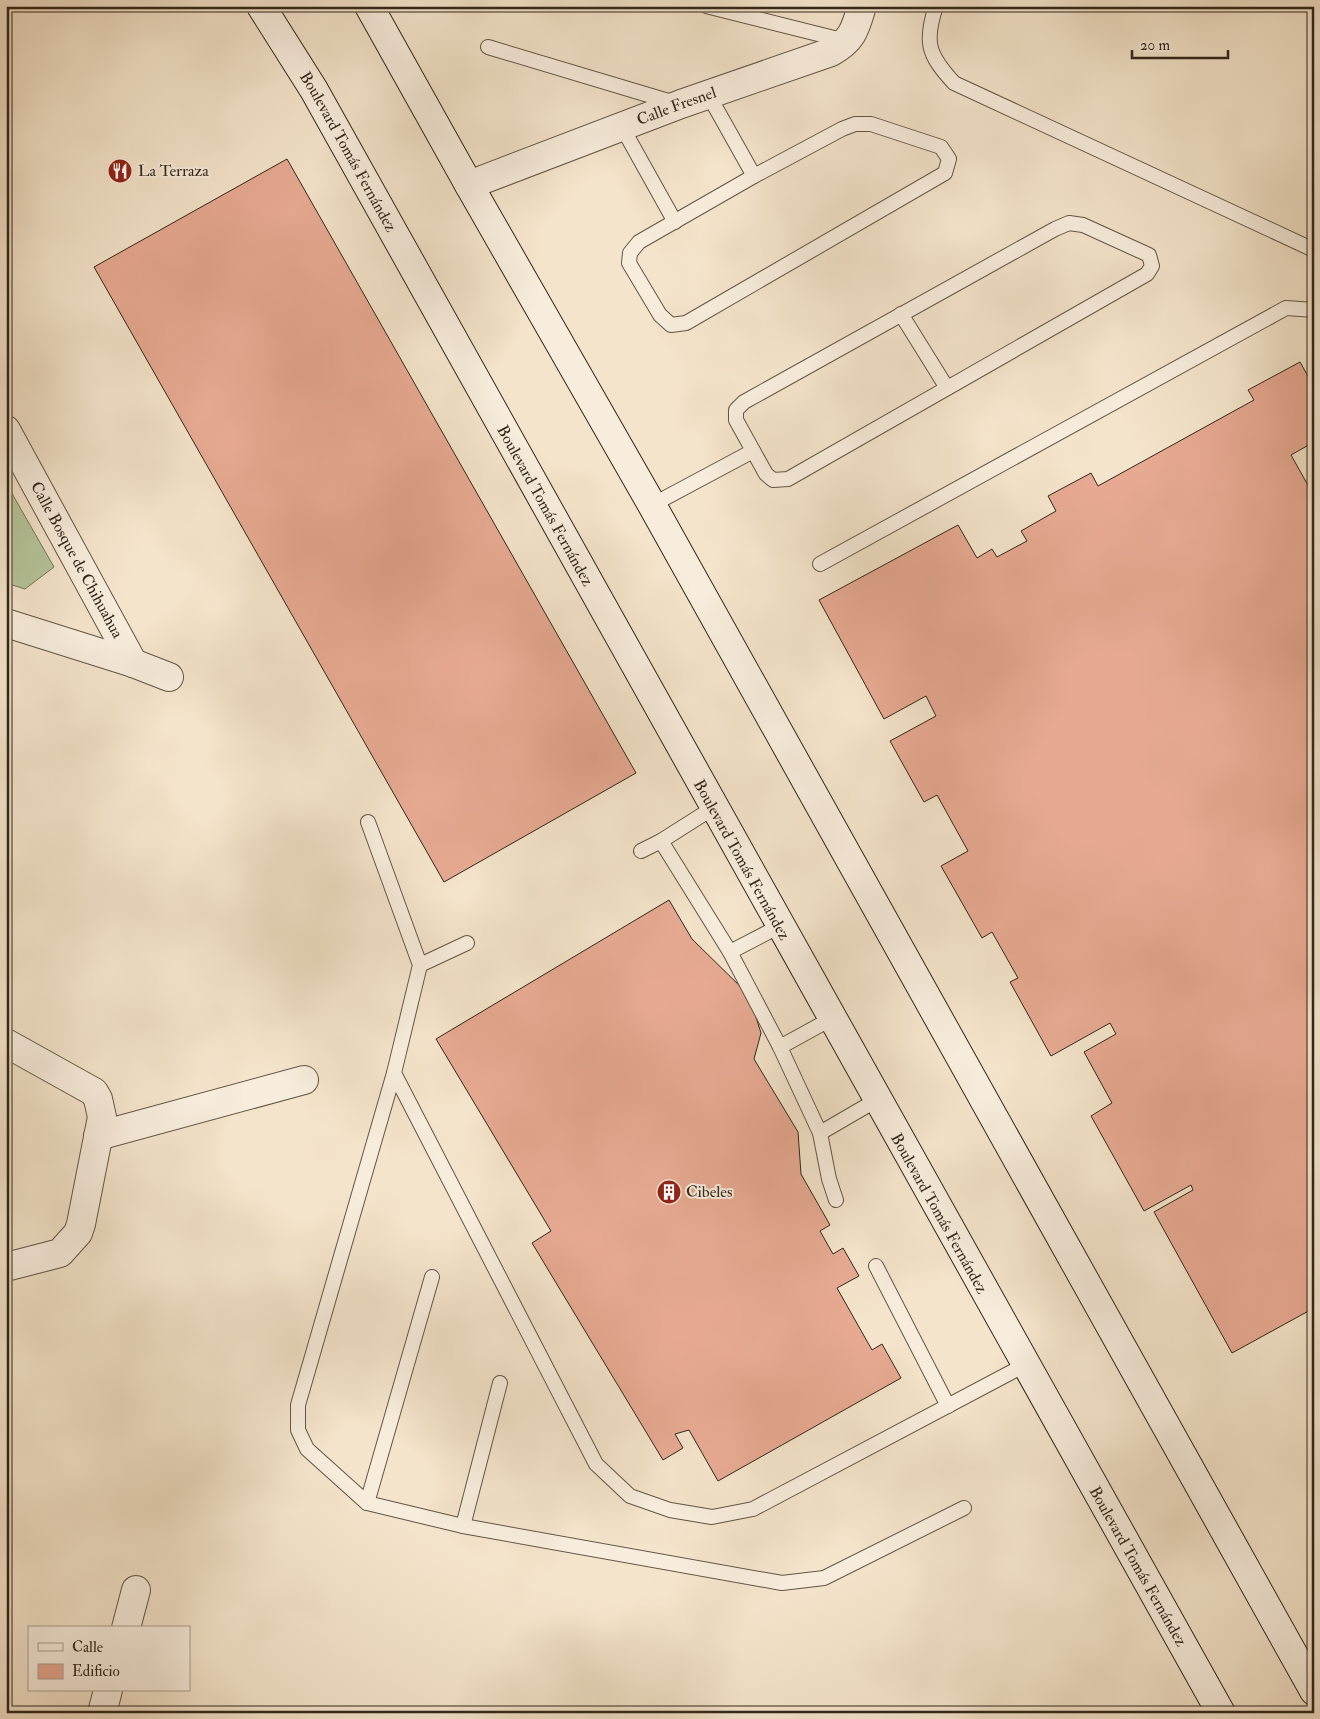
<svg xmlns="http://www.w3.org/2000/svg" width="1320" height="1719" font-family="'IM FELL Double Pica',serif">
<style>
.green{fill:#b6c59b;stroke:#74765a}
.building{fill:#e7a992;stroke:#31271a}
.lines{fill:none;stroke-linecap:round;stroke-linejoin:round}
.service-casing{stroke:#625646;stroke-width:16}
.minor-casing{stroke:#625646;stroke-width:30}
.secondary-casing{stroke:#31271a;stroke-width:30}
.service{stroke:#f8eddd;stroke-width:14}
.minor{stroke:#f8eddd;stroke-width:28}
.secondary{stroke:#f8eddd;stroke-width:28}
.labels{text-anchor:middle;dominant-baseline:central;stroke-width:4;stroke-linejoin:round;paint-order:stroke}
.street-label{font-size:16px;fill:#31271a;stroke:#f8eddd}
.poi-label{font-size:16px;fill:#31271a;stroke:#f8eddd;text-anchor:start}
</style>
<rect width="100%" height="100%" fill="#f4e4cb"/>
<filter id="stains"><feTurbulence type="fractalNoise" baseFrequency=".004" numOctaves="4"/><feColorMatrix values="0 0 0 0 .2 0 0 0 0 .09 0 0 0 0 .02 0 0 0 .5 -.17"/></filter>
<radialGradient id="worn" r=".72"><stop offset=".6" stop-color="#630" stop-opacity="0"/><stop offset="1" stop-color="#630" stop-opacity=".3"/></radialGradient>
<!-- green -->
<path class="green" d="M6 483 54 567 25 589 6 583Z"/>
<!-- building -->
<g class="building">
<path d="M287 159 636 773 444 882 94 267Z"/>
<path d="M1300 362 1314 387V442L1291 455 1314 496V1308L1232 1353 1154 1212 1193 1190 1191 1185 1144 1211 1091 1116 1112 1103 1084 1052 1116 1034 1110 1023 1051 1056 1010 982 1018 978 992 932 982 938 941 866 968 851 937 795 924 802 890 741 936 716 926 696 884 719 819 600 958 525 977 558 992 549 997 557 1027 541 1021 531 1056 511 1048 496 1091 473 1098 486 1254 400 1248 390Z"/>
<path d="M669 900 692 939 749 995 761 1033 754 1059 798 1132 801 1174 830 1225 820 1231 833 1254 843 1248 859 1276 837 1288 872 1350 882 1344 901 1378 718 1481 689 1430 675 1434 683 1448 663 1460 532 1243 551 1231 436 1039Z"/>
</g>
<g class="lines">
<defs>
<g id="service">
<path d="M706 6 846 41"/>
<path d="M936 6C924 42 928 55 954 83L1314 250"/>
<path d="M488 47 675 103"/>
<path d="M708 94 754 176"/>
<path d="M855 124H871L941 147 949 159 945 173 686 323 671 325 660 315 629 263 630 253 639 242 754 176 842 129Z"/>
<path d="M622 127 675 222"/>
<path d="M1069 223 1083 225 1149 255 1152 266 1147 274 788 479 773 480 766 474 736 420V410L744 402 1055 229Z"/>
<path d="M901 314 947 388"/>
<path d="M652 505 753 451"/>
<path d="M820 564 1286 308 1314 310"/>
<path d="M713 808 661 841 730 952 780 1047 820 1133 829 1179 836 1200"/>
<path d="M368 822 420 965 394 1073 596 1464 630 1496 670 1510 712 1517 753 1509 1023 1366"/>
<path d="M641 851 661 841"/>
<path d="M730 952 778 927"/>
<path d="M420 965 467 943"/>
<path d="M780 1047 829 1020"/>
<path d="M394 1073 298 1405V1430L307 1449 367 1503 463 1526 782 1583 824 1578 964 1508"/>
<path d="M820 1133 875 1101"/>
<path d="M876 1266 948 1406"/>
<path d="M367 1503 432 1277"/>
<path d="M463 1526 500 1383"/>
</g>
<g id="minor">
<path id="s1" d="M469 185 681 104 831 52C853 40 855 29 862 6"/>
<path id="s2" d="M6 430 133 663"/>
<path d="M6 623 133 663 169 677"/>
<path d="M6 1043 94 1092 98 1099 102 1117 81 1224 78 1233 60 1253 6 1267"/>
<path d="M98 1136 304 1080"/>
<path d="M126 1628 136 1590"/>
<path d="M102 1713 108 1690"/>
</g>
<g id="secondary">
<path id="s3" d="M261 6 314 90C615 631 914 1174 1221 1713"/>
<path d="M369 6 469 185 652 505 1314 1691"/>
</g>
</defs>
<!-- service casing -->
<use href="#service" class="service-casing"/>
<!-- minor casing -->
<use href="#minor" class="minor-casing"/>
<!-- secondary casing -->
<use href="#secondary" class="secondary-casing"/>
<!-- service -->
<use href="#service" class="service"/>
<!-- minor -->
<use href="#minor" class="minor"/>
<!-- secondary -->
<use href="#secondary" class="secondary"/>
</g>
<!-- icons -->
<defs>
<symbol id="restaurant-disc" viewBox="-11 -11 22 22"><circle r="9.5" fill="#8f2418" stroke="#f8eddd"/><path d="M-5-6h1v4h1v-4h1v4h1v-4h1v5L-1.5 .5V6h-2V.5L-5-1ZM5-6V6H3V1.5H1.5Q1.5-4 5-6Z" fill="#fff"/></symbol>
<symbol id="building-disc" viewBox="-11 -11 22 22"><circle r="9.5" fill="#8f2418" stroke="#f8eddd"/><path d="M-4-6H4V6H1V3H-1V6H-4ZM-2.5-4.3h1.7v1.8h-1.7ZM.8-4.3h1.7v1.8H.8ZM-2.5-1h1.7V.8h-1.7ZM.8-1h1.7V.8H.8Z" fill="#fff"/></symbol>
</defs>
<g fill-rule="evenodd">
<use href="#restaurant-disc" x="106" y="157" width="28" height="28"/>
<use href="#building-disc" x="655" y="1178" width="28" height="28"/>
</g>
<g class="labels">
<!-- street labels -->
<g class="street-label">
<text stroke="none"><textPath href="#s1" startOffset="222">Calle Fresnel</textPath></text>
<text stroke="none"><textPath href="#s3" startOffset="170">Boulevard Tomás Fernández</textPath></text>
<text stroke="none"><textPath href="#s3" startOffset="575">Boulevard Tomás Fernández</textPath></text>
<text stroke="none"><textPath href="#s2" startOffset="148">Calle Bosque de Chihuahua</textPath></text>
<text stroke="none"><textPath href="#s3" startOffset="980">Boulevard Tomás Fernández</textPath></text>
<text stroke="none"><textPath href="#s3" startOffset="1385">Boulevard Tomás Fernández</textPath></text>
<text stroke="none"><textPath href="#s3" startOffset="1790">Boulevard Tomás Fernández</textPath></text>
</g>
<!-- poi labels -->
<g class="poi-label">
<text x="138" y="171">La Terraza</text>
<text x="686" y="1192">Cibeles</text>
</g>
</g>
<!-- margin -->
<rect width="1320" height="1719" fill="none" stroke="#f4e4cb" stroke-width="25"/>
<rect x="8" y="8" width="1305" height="1704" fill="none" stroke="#31271a" stroke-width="2.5"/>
<rect x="12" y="12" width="1295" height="1694" fill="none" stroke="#31271a"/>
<!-- legend -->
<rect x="28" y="1626" width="162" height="65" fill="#f8eddd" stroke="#a89e8f"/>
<rect x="38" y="1643" width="25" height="8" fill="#f8eddd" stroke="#a89e8f"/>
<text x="72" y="1652" font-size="15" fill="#31271a">Calle</text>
<rect x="38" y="1664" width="25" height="15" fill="#e7a992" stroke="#a89e8f"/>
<text x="72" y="1676" font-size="15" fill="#31271a">Edificio</text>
<!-- scale -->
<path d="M1132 50v8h96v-8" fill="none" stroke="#31271a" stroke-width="2.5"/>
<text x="1140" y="50" font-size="15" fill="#31271a" stroke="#f8eddd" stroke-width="4" paint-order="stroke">20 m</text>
<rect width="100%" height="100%" filter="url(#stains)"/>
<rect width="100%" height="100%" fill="url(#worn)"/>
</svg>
